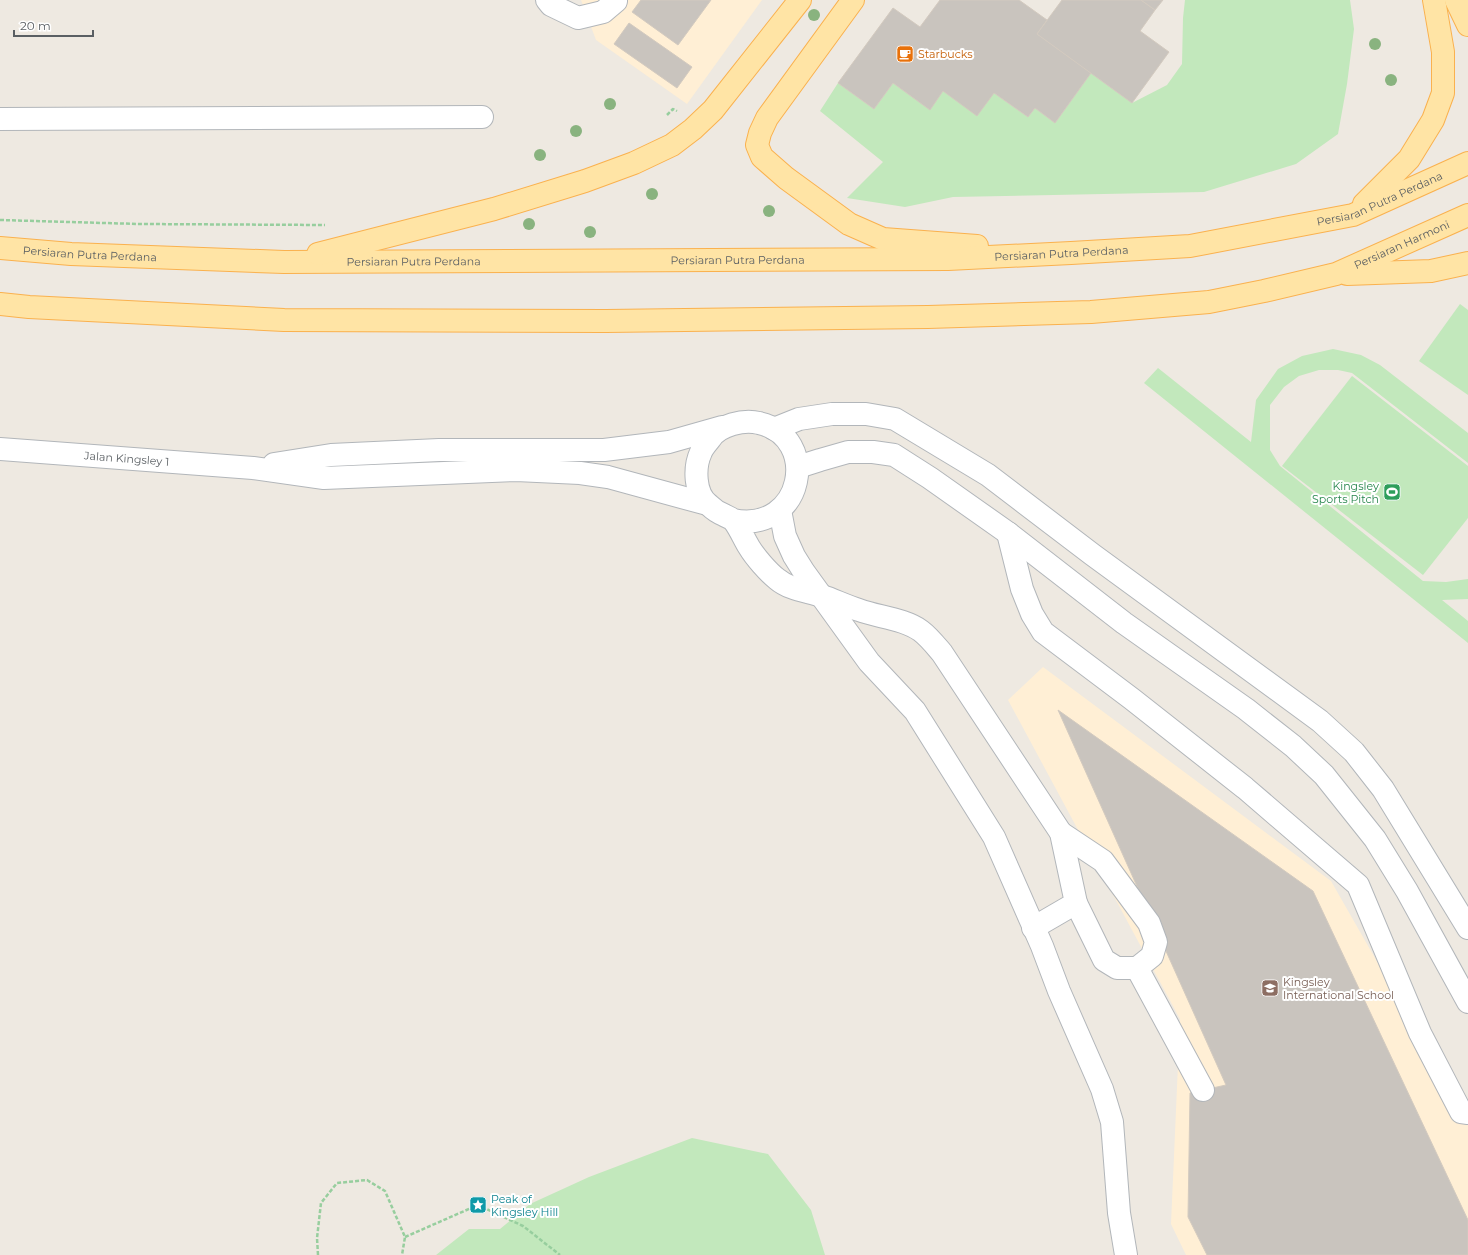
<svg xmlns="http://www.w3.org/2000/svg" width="1468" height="1255" font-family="Montserrat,sans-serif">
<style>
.commercial{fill:#ffefd5}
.green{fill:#c2e8bc}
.building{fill:#c9c4be;stroke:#d3cabf}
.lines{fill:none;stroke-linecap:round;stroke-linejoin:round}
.minor-casing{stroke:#b2b6ba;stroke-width:24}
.major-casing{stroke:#fab14e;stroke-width:24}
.path{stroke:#97ce9e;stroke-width:2.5;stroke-dasharray:4 2;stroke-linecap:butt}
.minor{stroke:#fff;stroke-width:22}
.major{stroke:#ffe4a5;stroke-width:22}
.tree{fill:#89b37f}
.labels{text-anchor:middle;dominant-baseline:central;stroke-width:4;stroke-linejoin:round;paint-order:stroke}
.food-label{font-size:11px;fill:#c56008;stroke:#fff;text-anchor:start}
.street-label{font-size:11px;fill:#5a5f63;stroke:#fff}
.leisure-label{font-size:11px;fill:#27864d;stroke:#fff;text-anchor:end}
.education-label{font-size:11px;fill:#785e54;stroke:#fff;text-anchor:start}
.culture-label{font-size:11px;fill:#0d838f;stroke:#fff;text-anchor:start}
</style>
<rect width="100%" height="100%" fill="#eee9e1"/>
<!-- commercial -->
<g class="commercial">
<path d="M581 0H762L687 104 596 40Z"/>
<path d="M1043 667 1331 881 1468 1121V1255H1186L1171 1224 1180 1019 1008 700Z"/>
</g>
<!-- green -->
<g class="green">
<path d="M1185 0H1350L1354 29 1347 84 1338 134 1296 164 1204 192 953 197 905 207 847 198 883 162 820 111 838 83 874 109 893 83 929 109 943 91 994 93 1028 117 1035 108 1055 123 1091 73 1132 103 1167 85 1182 64 1183 18Z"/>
<path d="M1460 304 1468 310V395L1419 361Z"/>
<path d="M1333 349 1361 355 1380 365 1468 433V463L1352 373 1338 370H1319L1299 376 1284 387 1270 405V450L1280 466 1423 581 1446 582 1468 579V599L1442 600 1468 621V643L1144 383 1158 368 1251 442 1256 400 1278 369 1302 356Z"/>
<path d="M1352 376 1468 466V518L1423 575 1282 466Z"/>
<path d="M692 1138 768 1154 811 1210 825 1255H436L469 1229H500L530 1204 589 1177Z"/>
</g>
<!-- building -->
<g class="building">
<path d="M641 0H711L678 45 632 12Z"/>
<path d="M940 0H1019L1047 20 1037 34 1091 73 1055 123 1035 108 1028 117 994 93 977 116 943 91 930 110 893 83 874 109 838 83 893 8 920 27Z"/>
<path d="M1062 0H1141L1155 10 1140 31 1169 52 1132 103 1037 34Z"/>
<path d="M1141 0H1163L1155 10Z"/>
<path d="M629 23 692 67 677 88 614 44Z"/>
<path d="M1058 710 1313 891 1468 1220V1255H1207L1188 1217 1190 1093 1226 1085Z"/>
</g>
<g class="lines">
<defs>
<g id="minor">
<path d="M547 0 551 5 578 18 603 12 616 1"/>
<path d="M0 119 482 117"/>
<path d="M774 429 799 419 832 414H866L895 419 988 475 1093 555 1320 721 1354 752 1383 789 1468 928"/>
<path id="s1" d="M0 449 253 468 324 478 516 470 580 473 608 477 707 504"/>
<path d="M274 464 331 455 439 450H604L669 442 722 427"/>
<path d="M798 467 820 460 848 452H873L894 455 930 478 1008 533 1124 623 1246 709 1293 746 1324 775 1375 839 1407 891 1468 1002"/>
<path d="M780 510 785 536 794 556 804 572 869 662 915 711 994 837 1042 946 1059 991 1102 1089 1112 1122 1119 1213 1126 1255"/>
<path d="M733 520C804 534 821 437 759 423 744 419 719 425 710 439 707 443 703 447 701 452 694 467 694 494 709 505 713 509 719 513 724 515 727 517 732 518 734 521 740 529 744 539 749 547 755 557 768 572 777 579 790 590 807 591 822 596 834 600 846 606 859 610 878 617 905 619 921 631 929 637 936 646 942 653L1061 833 1076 903 1033 928"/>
<path d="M1008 533 1022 589 1032 614 1043 632 1132 699 1245 788 1358 885 1420 1033 1461 1112 1468 1113"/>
<path d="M1061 833 1103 861 1149 923 1156 942 1152 956 1137 968H1117L1104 960 1076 903"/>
<path d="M1137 968 1203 1090"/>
</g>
<g id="major">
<path d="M853 0 767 118 760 133 757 145 762 157 786 178 849 224 883 239 977 246"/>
<path d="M1456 0 1468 25"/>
<path d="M1364 204 1409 159 1433 120 1443 93V52L1434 0"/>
<path id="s2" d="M0 248 71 254 284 262 948 259 1071 253 1190 246 1353 215 1468 163"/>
<path d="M318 254 494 209 585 181 634 163 672 145 693 129 713 110 800 0"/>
<path d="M1347 274 1431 271 1468 263"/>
<path id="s3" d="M0 304 29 307 284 320 606 321 928 317 1091 312 1209 302 1264 291 1336 274 1468 215"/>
</g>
</defs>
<!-- minor casing -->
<use href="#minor" class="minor-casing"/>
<!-- major casing -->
<use href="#major" class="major-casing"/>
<!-- path -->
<g class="path">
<path d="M667 115 673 109 677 111"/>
<path d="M0 220 139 224 325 225"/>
<path d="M405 1237 478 1205 523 1226 560 1255"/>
<path d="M318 1255 317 1238 321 1203 337 1183 367 1180 385 1191 405 1237 402 1255"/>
</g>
<!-- minor -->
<use href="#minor" class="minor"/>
<!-- major -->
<use href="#major" class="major"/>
</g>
<!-- trees -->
<g class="tree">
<circle cx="814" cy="15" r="6"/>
<circle cx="1375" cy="44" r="6"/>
<circle cx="1391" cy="80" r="6"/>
<circle cx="610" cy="104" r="6"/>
<circle cx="576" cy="131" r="6"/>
<circle cx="540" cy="155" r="6"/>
<circle cx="652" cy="194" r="6"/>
<circle cx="769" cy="211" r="6"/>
<circle cx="529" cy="224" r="6"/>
<circle cx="590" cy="232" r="6"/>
</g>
<!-- icons -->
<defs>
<symbol id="cafe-square" viewBox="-11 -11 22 22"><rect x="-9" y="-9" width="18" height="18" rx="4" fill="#e8710a" stroke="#fff"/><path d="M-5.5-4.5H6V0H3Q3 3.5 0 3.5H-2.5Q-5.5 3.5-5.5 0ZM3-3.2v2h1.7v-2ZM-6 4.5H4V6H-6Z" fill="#fff"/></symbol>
<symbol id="stadium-square" viewBox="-11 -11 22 22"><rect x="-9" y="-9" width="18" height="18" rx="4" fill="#2e9e5b" stroke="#fff"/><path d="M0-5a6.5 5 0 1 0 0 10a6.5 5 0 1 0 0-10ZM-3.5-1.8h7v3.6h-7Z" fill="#fff"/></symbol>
<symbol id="school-square" viewBox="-11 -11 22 22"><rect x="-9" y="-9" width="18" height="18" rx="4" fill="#8d6e63" stroke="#fff"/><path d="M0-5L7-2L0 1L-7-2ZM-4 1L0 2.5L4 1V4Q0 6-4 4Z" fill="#fff"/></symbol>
<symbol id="sight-square" viewBox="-11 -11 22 22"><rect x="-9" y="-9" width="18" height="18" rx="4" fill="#0f9aa8" stroke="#fff"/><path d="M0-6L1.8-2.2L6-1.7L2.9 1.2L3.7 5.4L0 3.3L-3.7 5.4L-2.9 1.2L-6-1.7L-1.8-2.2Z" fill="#fff"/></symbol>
</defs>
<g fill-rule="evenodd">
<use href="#cafe-square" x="895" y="44" width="20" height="20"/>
<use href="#stadium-square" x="1382" y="482" width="20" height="20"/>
<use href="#school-square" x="1260" y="978" width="20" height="20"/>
<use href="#sight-square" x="468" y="1195" width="20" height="20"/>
</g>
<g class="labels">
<!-- food labels -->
<g class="food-label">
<text x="918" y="54">Starbucks</text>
</g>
<!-- street labels -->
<g class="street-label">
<text stroke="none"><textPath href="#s2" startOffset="1387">Persiaran Putra Perdana</textPath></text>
<text stroke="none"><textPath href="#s3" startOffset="1412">Persiaran Harmoni</textPath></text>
<text stroke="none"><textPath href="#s2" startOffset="1062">Persiaran Putra Perdana</textPath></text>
<text stroke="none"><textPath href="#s2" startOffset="90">Persiaran Putra Perdana</textPath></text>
<text stroke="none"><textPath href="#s2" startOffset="738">Persiaran Putra Perdana</textPath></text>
<text stroke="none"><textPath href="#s2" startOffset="414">Persiaran Putra Perdana</textPath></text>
<text stroke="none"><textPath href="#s1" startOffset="127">Jalan Kingsley 1</textPath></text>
</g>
<!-- leisure labels -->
<g class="leisure-label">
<text x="1379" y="486">Kingsley<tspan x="1379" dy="13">Sports Pitch</tspan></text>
</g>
<!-- education labels -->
<g class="education-label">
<text x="1283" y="982">Kingsley<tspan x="1283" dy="13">International School</tspan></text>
</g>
<!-- culture labels -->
<g class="culture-label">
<text x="491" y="1199">Peak of<tspan x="491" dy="13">Kingsley Hill</tspan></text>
</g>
</g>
<!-- scale -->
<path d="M14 30v6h79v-6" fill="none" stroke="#5a5f63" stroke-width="2"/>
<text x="20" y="30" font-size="12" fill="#5a5f63" stroke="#ffffff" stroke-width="3" paint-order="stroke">20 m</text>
</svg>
